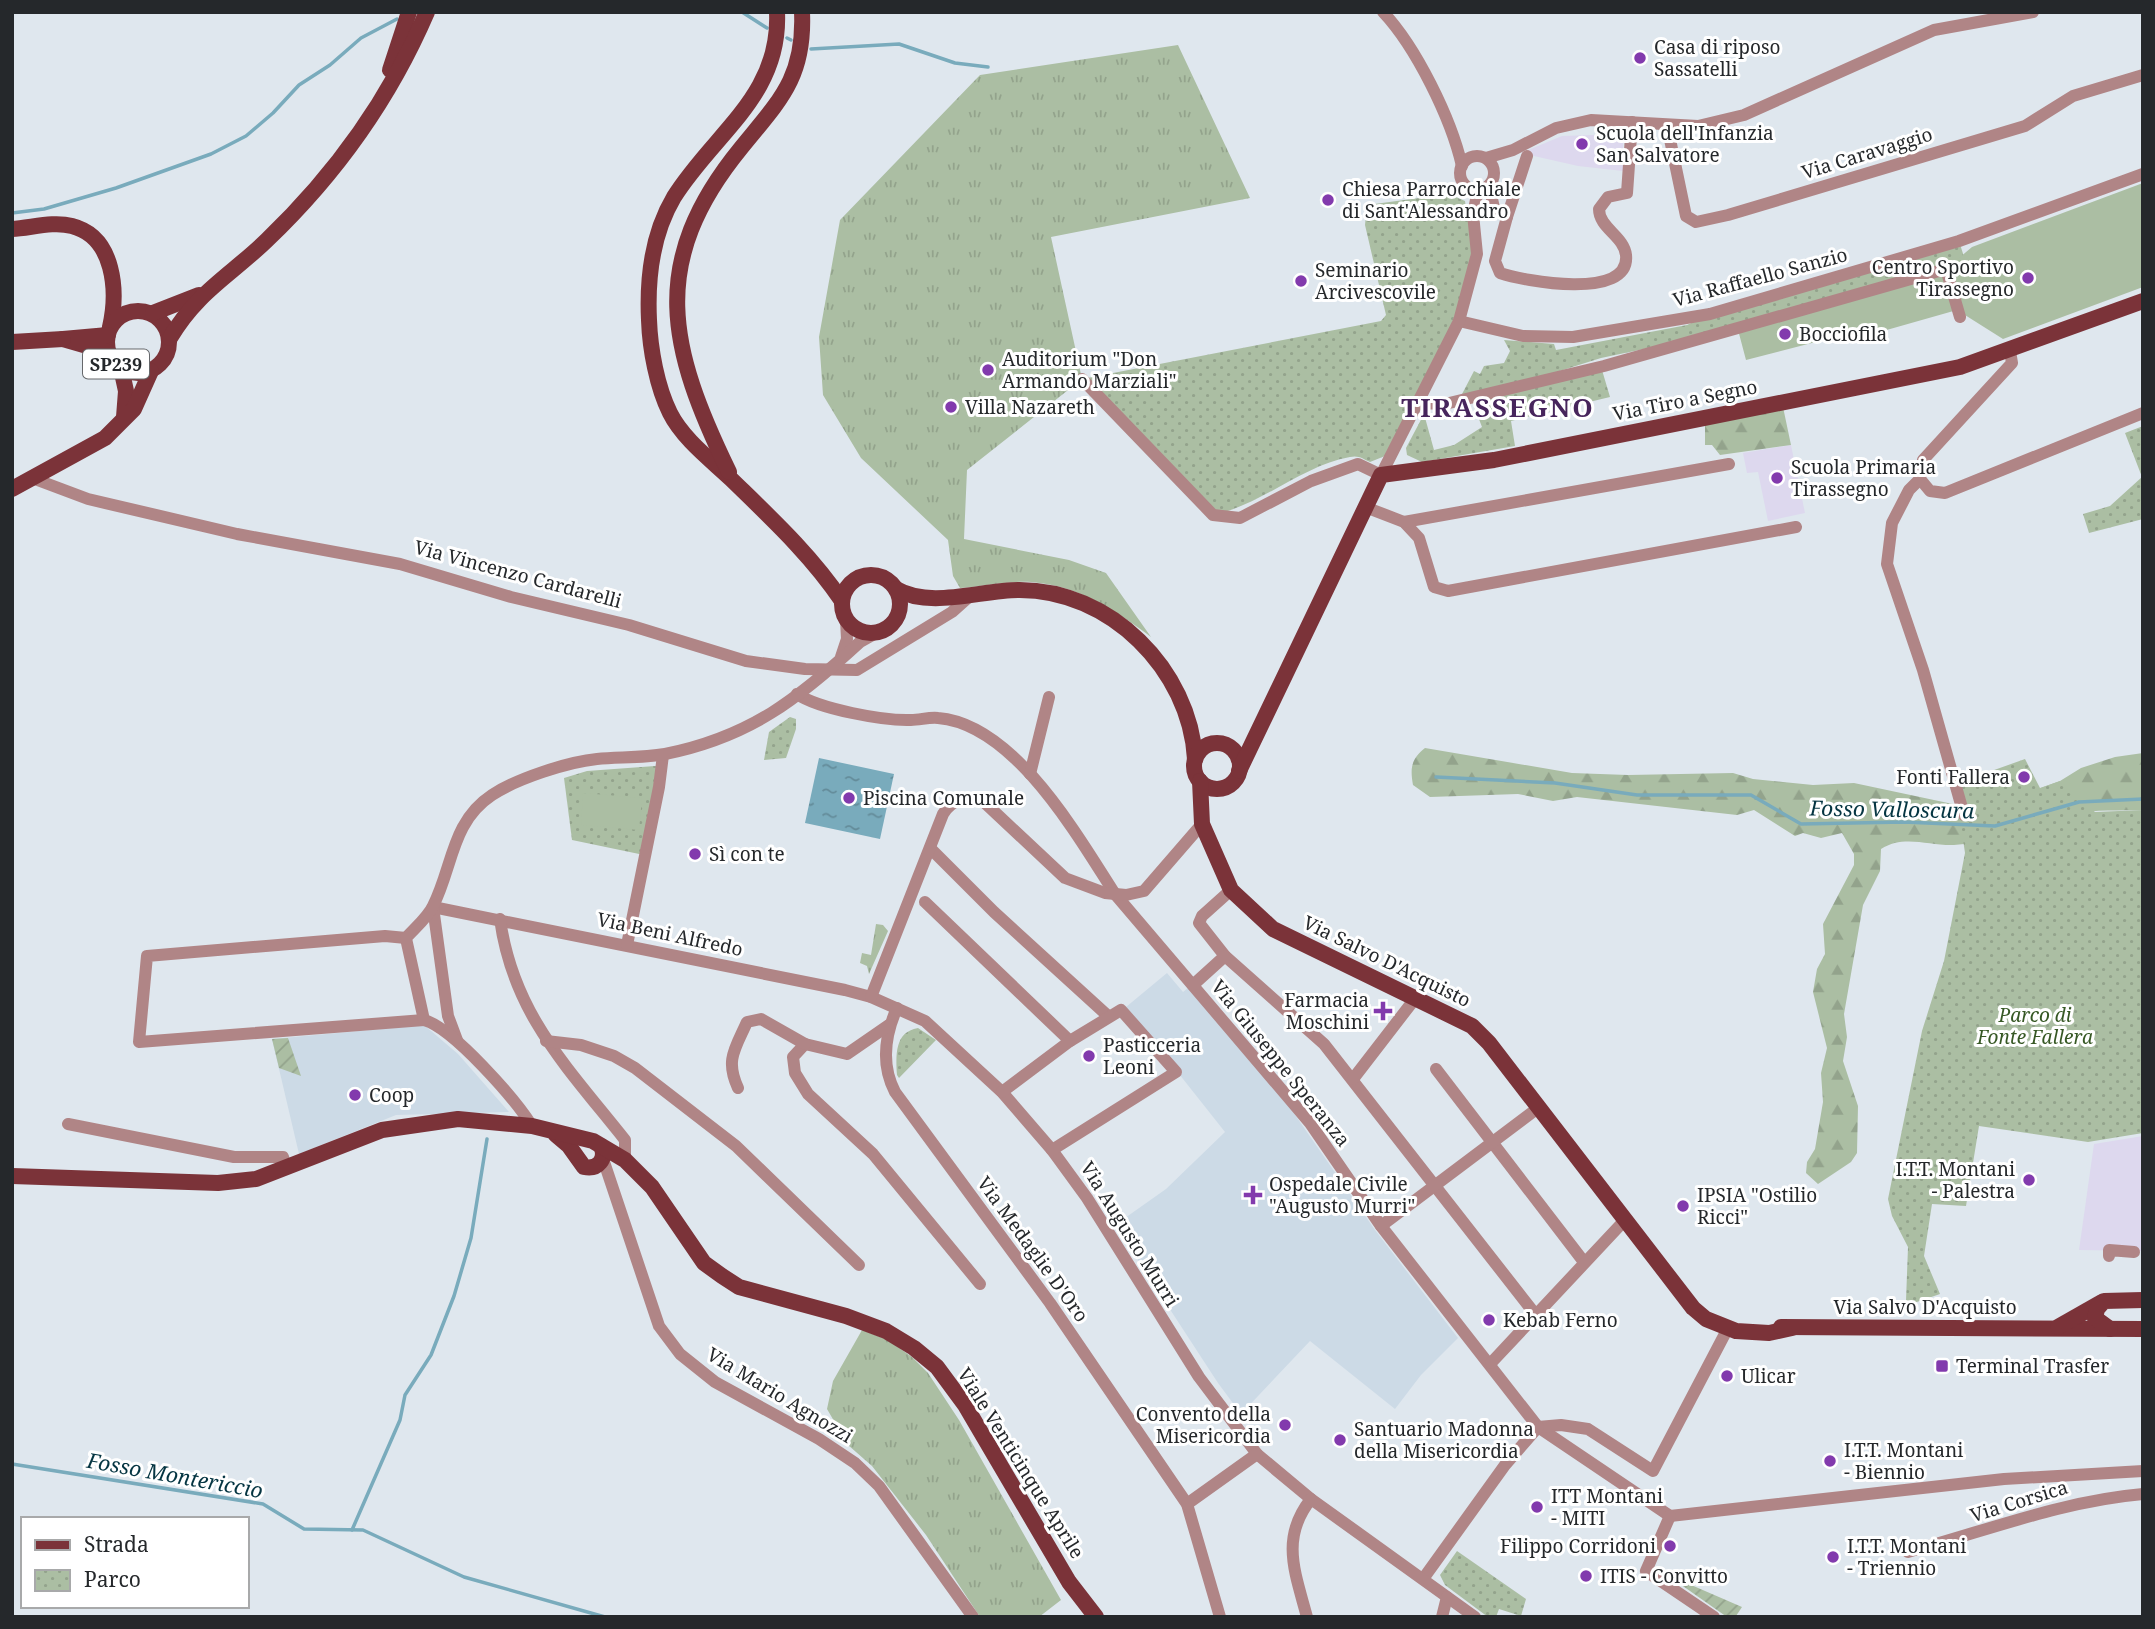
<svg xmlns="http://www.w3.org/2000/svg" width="2155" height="1629" font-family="'Noto Serif',serif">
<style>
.built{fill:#ccdae6}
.education{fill:#ddd8ee}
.grass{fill:url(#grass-tufts)}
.forest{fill:url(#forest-firs)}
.park{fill:url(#park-dots)}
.garden{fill:url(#garden-furrows)}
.pitch{fill:#abbea3}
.water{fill:url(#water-ripples)}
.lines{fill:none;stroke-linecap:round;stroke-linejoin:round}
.stream{stroke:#79abbc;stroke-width:3.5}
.minor{stroke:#b08586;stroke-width:12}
.major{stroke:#7b3339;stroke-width:16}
.poi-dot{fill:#823aad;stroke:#fff;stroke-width:2.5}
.labels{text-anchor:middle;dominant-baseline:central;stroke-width:6;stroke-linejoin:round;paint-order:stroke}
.shield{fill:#fff;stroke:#66686b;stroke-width:2}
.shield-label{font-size:18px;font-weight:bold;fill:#25282b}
.poi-label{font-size:19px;fill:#25282b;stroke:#fff;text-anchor:start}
.street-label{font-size:19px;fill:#25282b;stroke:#fff}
.park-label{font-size:19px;font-style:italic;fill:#365824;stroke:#fff}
.water-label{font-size:21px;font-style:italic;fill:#053542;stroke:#fff}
.district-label{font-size:26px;font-weight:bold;letter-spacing:2px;fill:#47255c;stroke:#fff}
</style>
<defs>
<pattern id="grass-tufts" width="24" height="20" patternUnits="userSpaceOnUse" patternTransform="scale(1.75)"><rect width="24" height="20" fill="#abbea3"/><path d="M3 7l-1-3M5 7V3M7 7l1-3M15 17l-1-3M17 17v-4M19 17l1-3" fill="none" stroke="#93a38c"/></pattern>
<pattern id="forest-firs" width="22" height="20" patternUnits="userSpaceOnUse" patternTransform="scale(1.75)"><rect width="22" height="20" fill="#abbea3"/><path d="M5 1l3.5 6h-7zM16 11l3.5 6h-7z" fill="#93a38c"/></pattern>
<pattern id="park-dots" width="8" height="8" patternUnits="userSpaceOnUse" patternTransform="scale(1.75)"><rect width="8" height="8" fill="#abbea3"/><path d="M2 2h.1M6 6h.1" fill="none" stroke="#93a38c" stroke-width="1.8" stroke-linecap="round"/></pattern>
<pattern id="garden-furrows" width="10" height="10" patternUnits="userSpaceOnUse" patternTransform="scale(1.75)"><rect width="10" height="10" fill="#abbea3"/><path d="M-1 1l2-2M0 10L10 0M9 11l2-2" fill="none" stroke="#93a38c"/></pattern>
<pattern id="water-ripples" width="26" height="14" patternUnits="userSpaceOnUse" patternTransform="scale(1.75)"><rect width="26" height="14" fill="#79abbc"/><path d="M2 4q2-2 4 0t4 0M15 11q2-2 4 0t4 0" fill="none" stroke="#638b99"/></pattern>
</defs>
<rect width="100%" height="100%" fill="#dfe7ee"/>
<!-- built -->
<g class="built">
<path d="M1167 973 1183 992 1189 987 1284 1099 1375 1230 1458 1338 1421 1375 1395 1409 1310 1341 1241 1414 1218 1383 1115 1225 1166 1189 1225 1132 1126 1007Z"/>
<path d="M424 1025 458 1054 509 1112 396 1115 299 1154 272 1039Z"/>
</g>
<!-- education -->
<g class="education">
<path d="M1623 134V171L1578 166 1521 153 1562 136Z"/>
<path d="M1791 445 1805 513 1768 521 1758 472 1747 473 1743 453Z"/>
<path d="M2143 1136V1251L2079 1250 2094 1144Z"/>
</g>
<!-- grass -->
<g class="grass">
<path d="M1178 45 1250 198 1051 237 1082 379 967 470 964 539 1069 560 1106 573 1151 637C1118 612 1082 588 1040 583 1015 579 985 586 960 588L953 576 948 540 861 458 823 395 819 337 840 220 980 75Z"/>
<path d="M876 924 883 925 888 931 869 974 867 966 860 963 862 953 871 955Z"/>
<path d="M862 1330 888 1340 912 1357 928 1373 959 1420 1061 1600 1039 1617H980L926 1535 872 1466 848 1445 827 1409 833 1381Z"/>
</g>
<!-- forest -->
<g class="forest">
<path d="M1783 407 1791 445 1720 455 1712 445H1705V423Z"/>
<path d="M1425 748 1572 773 1628 775 1733 773 1753 779 1813 785 1854 783 1981 810 2060 781 2081 768 2115 757 2143 753V810C2121 811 2095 809 2073 814 2034 823 1995 843 1954 845 1929 846 1904 834 1881 849L1880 871 1863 905 1844 1014 1847 1037 1843 1061 1858 1106 1857 1153 1851 1162 1818 1184 1806 1173 1807 1162 1815 1149 1823 1102 1821 1073 1827 1048 1813 992 1817 969 1825 954 1823 924 1854 865V854L1842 833 1821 838 1803 833 1795 836 1754 810 1737 815 1577 797 1553 801 1518 794 1430 797 1413 785C1410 768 1411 759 1425 748Z"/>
</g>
<!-- park -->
<g class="park">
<path d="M1449 194 1465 201C1467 218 1473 238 1471 254 1466 316 1413 400 1385 456L1370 462C1363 459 1359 455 1350 457 1303 465 1262 505 1213 515L1082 379 1381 321 1386 315 1365 225 1367 205Z"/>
<path d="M1959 241 1965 260 1946 269 1725 332 1601 358 1528 381 1461 396 1474 371 1480 374 1484 366 1504 363 1510 351 1504 340 1554 344 1556 350 1687 325 1710 314Z"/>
<path d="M1602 370 1610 397 1511 421 1515 446 1422 462 1407 455 1406 448 1424 414 1434 450 1454 445 1482 427 1472 401Z"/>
<path d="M2143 426V519L2089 533 2083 514 2110 506 2142 477 2125 433Z"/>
<path d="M790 717 796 719V729L786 758 764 760 769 732Z"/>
<path d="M2025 759 2040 788 2060 781 2095 812 2143 810V1133L2088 1142 1979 1126 1966 1206 1932 1204 1924 1256 1940 1294 1914 1303 1906 1301 1908 1247 1892 1216 1888 1199 1922 1031 1944 961 1965 853 1955 784Z"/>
<path d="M655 766 659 767 644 855 572 840 564 778 587 771Z"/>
<path d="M918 1028 936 1040 899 1078 897 1075C896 1056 894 1032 918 1028Z"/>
<path d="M1457 1551 1526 1599 1521 1616 1499 1609 1496 1617H1488L1445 1585 1440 1575Z"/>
</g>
<!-- garden -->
<g class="garden">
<path d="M288 1038 301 1076 279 1068 272 1039Z"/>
<path d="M1682 1581 1742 1607 1736 1616 1727 1617 1680 1584Z"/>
</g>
<!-- pitch -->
<g class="pitch">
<path d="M2143 183V287L2003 339 1957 310 1862 337 1831 338 1746 360 1737 326 1946 269 1972 247Z"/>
<path d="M583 793 642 798 639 830 581 825Z"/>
</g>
<!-- water -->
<path class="water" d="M819 758 894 774 880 839 805 823Z"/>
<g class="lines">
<!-- stream -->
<g class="stream">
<path d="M742 12 767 28"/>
<path d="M787 38 791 40"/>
<path d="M811 49 899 44 955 63 988 67"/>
<path d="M12 213 44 209 116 188 211 154 246 136 273 113 299 85 330 65 361 38 397 19"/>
<path d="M1436 777 1555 783 1637 795H1751L1801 824 1904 822 1995 826 2079 802 2143 799"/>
<path d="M12 1464 263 1504 304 1529 363 1530 464 1577 605 1617"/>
<path d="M352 1530 400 1420 405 1395 431 1355 454 1296 471 1238 487 1139"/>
</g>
<!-- minor -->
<g class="minor">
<path d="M1383 12C1416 47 1451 118 1462 166"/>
<path d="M1667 125 1686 216 1696 222 1728 215 2025 126 2073 96 2143 75"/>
<circle cx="1477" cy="173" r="17"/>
<path d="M1486 158 1513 150 1556 128 1591 120 1698 126 1744 115 1934 30 2033 12"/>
<path d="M1489 185 1494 208 1507 217 1495 261 1500 273C1523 281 1631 301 1626 255 1624 236 1599 228 1599 209L1608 197 1627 193 1632 122"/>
<path d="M1507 217 1527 156"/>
<path d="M1459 321 1523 336 1573 337 1710 314 1959 241 2143 174"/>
<path d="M2010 351 2012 363 1923 460 1920 479 1930 491 1945 493 2143 413"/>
<path d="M1082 379 1213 515 1240 518 1311 481 1358 464 1381 475 1459 321 1477 254 1473 214 1478 190"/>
<path d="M1418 403 1445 404 1604 366 1946 269 1960 317"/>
<path d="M32 478 88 499 237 534 400 564 511 597 629 625 746 661 805 669 857 670 952 612 971 595"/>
<path d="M1920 479 1909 490 1892 523 1887 564 1923 670 1964 815"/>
<path d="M1365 507 1404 522 1419 538 1434 587 1448 591 1796 527"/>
<path d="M1404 522 1729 464"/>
<path d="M841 657 847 639 846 620"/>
<path d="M797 694C819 709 884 721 911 720 920 720 929 717 938 718 1014 724 1077 835 1115 894L1310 1123 1381 1226 1538 1427 1670 1516"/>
<path d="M1030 774 1049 697"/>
<path d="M931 849 994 912 1108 1016"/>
<path d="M1231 890 1202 916 1199 923 1225 956 1324 1044 1535 1314"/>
<path d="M925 902 1070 1041"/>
<path d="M433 907 845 990 871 997 925 1021 1002 1092 1052 1150 1087 1198 1199 1377 1257 1454 1311 1499"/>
<path d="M433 907 448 1016 457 1040"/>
<path d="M500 919C513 1014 568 1068 625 1140V1160"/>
<path d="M406 938 385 936 147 956 139 1042 424 1020"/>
<path d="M627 945 659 787 663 755"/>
<path d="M1193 985 1225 956"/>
<path d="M871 997 943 814C953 798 967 796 984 802L1065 878 1105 893 1126 895 1144 891 1202 824"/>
<path d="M897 1008C885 1035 881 1065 895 1092L1050 1303 1187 1504 1220 1617"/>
<path d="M889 1025 847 1054 805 1044 793 1057 795 1073 808 1094 873 1154 980 1284"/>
<path d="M546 1041 581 1045 614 1056 635 1068 736 1146 859 1265"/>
<path d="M1436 1069 1584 1262"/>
<path d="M1353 1079 1417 996"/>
<path d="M738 1088C725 1060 735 1049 747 1022L761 1019 805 1044"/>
<path d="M1002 1092 1070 1041 1121 1010 1176 1072 1052 1150"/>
<path d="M68 1124 234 1157H283L286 1167"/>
<path d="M532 1126C515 1099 453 1028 424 1020L407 943 406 938C415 928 428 917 433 906 453 867 451 822 492 795 516 779 567 762 597 759 619 757 643 758 665 754 750 737 798 699 860 642L876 633"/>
<path d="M603 1159 659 1326 680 1354 715 1382 819 1439 855 1463 879 1486 973 1617"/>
<path d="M1381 1226 1538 1108"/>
<path d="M2109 1256V1250L2134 1252"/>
<path d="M1491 1363 1624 1221"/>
<path d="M1538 1427 1561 1425 1588 1429 1653 1471 1728 1328"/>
<path d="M1187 1504 1257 1454"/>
<path d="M1670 1516 2004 1479 2143 1471"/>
<path d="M1670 1516 1646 1571 1714 1617"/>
<path d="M1908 1552C1986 1531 2062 1501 2143 1494"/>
<path d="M1423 1579 1505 1465 1538 1427"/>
<path d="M1307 1617C1295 1572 1280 1538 1311 1499L1475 1617"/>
<path d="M1442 1617 1447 1597"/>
</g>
<!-- major -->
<g class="major">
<path d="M777 12C781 96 714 133 674 197 652 234 647 278 649 320 650 349 657 387 670 413 683 439 711 460 731 479 771 518 811 555 842 601"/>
<path d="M390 70 409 12"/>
<path d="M12 229C31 228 53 221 72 226 115 237 118 292 110 327"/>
<circle cx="138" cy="342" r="31"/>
<path d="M153 313 199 295"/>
<path d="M108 335 63 339 108 352"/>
<path d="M170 338C197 292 231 275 267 240 335 175 390 98 427 12"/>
<path d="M12 342 63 339"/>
<path d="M121 368 126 391 124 417"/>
<path d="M729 472C669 348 647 263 741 148 779 101 805 78 802 12"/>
<path d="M12 489 105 438 134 409 151 371"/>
<circle cx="871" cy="604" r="29"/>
<path d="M896 589C930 609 981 590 1018 590 1110 589 1190 670 1195 759"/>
<circle cx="1217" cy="766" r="23"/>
<path d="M1239 771 1381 475 1494 460 1960 367 2143 301"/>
<path d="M1200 781 1202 824 1231 890 1273 929 1472 1026 1489 1043 1693 1308 1706 1319 1736 1331 1769 1333 1792 1328"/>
<path d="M556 1135 569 1146 584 1167C598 1170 607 1159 601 1146"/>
<path d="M12 1176 218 1183 256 1179 382 1130 458 1119 532 1126 593 1141 625 1160 652 1187 704 1263 722 1276 739 1287 846 1316 886 1331 914 1348 937 1367 965 1405 1069 1582 1096 1617"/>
<path d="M1781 1327 2143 1329"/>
<path d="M2058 1327 2102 1302"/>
<path d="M2110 1329 2095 1318 2097 1309 2104 1301 2143 1300"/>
</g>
</g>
<!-- markers -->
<g class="poi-dot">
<circle cx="1640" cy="58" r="7"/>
<circle cx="1582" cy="144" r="7"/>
<circle cx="1328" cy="200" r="7"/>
<circle cx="2028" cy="278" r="7"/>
<circle cx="1301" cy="281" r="7"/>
<circle cx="1785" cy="334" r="7"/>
<circle cx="988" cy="370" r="7"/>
<circle cx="951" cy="407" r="7"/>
<circle cx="1777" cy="478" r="7"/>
<circle cx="2024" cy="777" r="7"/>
<circle cx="849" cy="798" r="7"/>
<circle cx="695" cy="854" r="7"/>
<path d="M1379.5 1000.5h7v7h7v7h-7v7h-7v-7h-7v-7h7z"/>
<circle cx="1089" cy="1056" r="7"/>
<circle cx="355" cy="1095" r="7"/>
<circle cx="2029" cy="1180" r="7"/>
<path d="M1249.5 1184.5h7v7h7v7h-7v7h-7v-7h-7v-7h7z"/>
<circle cx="1683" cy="1206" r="7"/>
<circle cx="1489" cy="1320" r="7"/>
<rect x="1935" y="1359" width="14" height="14" rx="3.5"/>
<circle cx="1727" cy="1376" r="7"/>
<circle cx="1285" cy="1425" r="7"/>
<circle cx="1340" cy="1440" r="7"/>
<circle cx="1830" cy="1461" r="7"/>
<circle cx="1537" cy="1507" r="7"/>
<circle cx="1670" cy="1546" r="7"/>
<circle cx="1833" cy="1557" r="7"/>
<circle cx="1586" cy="1576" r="7"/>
</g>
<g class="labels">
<!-- shield labels -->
<rect class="shield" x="83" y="349.5" width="66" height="29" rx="5"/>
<g class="shield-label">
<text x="116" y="364">SP239</text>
</g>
<!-- poi labels -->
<g class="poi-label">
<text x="1654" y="47">Casa di riposo<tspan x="1654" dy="22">Sassatelli</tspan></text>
<text x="1596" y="133">Scuola dell'Infanzia<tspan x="1596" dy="22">San Salvatore</tspan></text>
<text x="1342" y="189">Chiesa Parrocchiale<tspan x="1342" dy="22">di Sant'Alessandro</tspan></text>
<text x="2014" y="267" text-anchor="end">Centro Sportivo<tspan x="2014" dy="22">Tirassegno</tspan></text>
<text x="1315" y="270">Seminario<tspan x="1315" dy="22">Arcivescovile</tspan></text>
<text x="1799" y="334">Bocciofila</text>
<text x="1002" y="359">Auditorium "Don<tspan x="1002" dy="22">Armando Marziali"</tspan></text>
<text x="965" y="407">Villa Nazareth</text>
<text x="1791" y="467">Scuola Primaria<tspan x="1791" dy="22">Tirassegno</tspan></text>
<text x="2010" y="777" text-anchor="end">Fonti Fallera</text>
<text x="863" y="798">Piscina Comunale</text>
<text x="709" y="854">Sì con te</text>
<text x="1369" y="1000" text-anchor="end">Farmacia<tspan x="1369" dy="22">Moschini</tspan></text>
<text x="1103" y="1045">Pasticceria<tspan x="1103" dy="22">Leoni</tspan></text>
<text x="369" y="1095">Coop</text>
<text x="2015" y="1169" text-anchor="end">I.T.T. Montani<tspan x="2015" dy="22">- Palestra</tspan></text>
<text x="1269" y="1184">Ospedale Civile<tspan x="1269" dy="22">"Augusto Murri"</tspan></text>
<text x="1697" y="1195">IPSIA "Ostilio<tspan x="1697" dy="22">Ricci"</tspan></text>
<text x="1503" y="1320">Kebab Ferno</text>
<text x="1956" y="1366">Terminal Trasfer</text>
<text x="1741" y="1376">Ulicar</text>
<text x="1271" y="1414" text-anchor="end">Convento della<tspan x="1271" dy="22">Misericordia</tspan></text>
<text x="1354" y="1429">Santuario Madonna<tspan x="1354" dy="22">della Misericordia</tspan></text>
<text x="1844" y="1450">I.T.T. Montani<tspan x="1844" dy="22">- Biennio</tspan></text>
<text x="1551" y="1496">ITT Montani<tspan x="1551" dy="22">- MITI</tspan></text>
<text x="1656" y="1546" text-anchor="end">Filippo Corridoni</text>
<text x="1847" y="1546">I.T.T. Montani<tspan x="1847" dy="22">- Triennio</tspan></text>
<text x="1600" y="1576">ITIS - Convitto</text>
</g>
<!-- street labels -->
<g class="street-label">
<text transform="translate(1867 153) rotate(-17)">Via Caravaggio</text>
<text transform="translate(1760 277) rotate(-15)">Via Raffaello Sanzio</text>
<text transform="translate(1685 400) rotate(-11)">Via Tiro a Segno</text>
<text transform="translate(518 574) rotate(15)">Via Vincenzo Cardarelli</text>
<text transform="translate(670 934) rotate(12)">Via Beni Alfredo</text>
<text transform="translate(1387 961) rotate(26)">Via Salvo D'Acquisto</text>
<text transform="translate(1281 1063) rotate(51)">Via Giuseppe Speranza</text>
<text transform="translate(1130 1234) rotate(58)">Via Augusto Murri</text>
<text transform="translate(1033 1249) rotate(54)">Via Medaglie D'Oro</text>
<text x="1925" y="1307">Via Salvo D'Acquisto</text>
<text transform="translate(780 1395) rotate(31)">Via Mario Agnozzi</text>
<text transform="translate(1021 1463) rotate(58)">Viale Venticinque Aprile</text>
<text transform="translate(2019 1501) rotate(-17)">Via Corsica</text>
</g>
<!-- park labels -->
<g class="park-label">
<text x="2035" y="1015">Parco di<tspan x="2035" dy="22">Fonte Fallera</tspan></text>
</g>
<!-- water labels -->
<g class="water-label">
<text transform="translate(1892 809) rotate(1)">Fosso Valloscura</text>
<text transform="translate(175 1475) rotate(10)">Fosso Montericcio</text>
</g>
<!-- district labels -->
<g class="district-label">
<text x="1498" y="407">TIRASSEGNO</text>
</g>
</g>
<!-- border -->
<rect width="2155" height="1629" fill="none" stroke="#25282b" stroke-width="28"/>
<!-- legend -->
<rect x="21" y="1517" width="228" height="91" fill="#ffffff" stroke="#a8a9aa" stroke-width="2"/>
<rect x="35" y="1540" width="35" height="10" fill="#7b3339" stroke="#a8a9aa" stroke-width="2"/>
<text x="84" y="1552" font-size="21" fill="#25282b">Strada</text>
<rect x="35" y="1570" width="35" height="21" fill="url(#park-dots)" stroke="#a8a9aa" stroke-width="2"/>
<text x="84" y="1587" font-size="21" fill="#25282b">Parco</text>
</svg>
